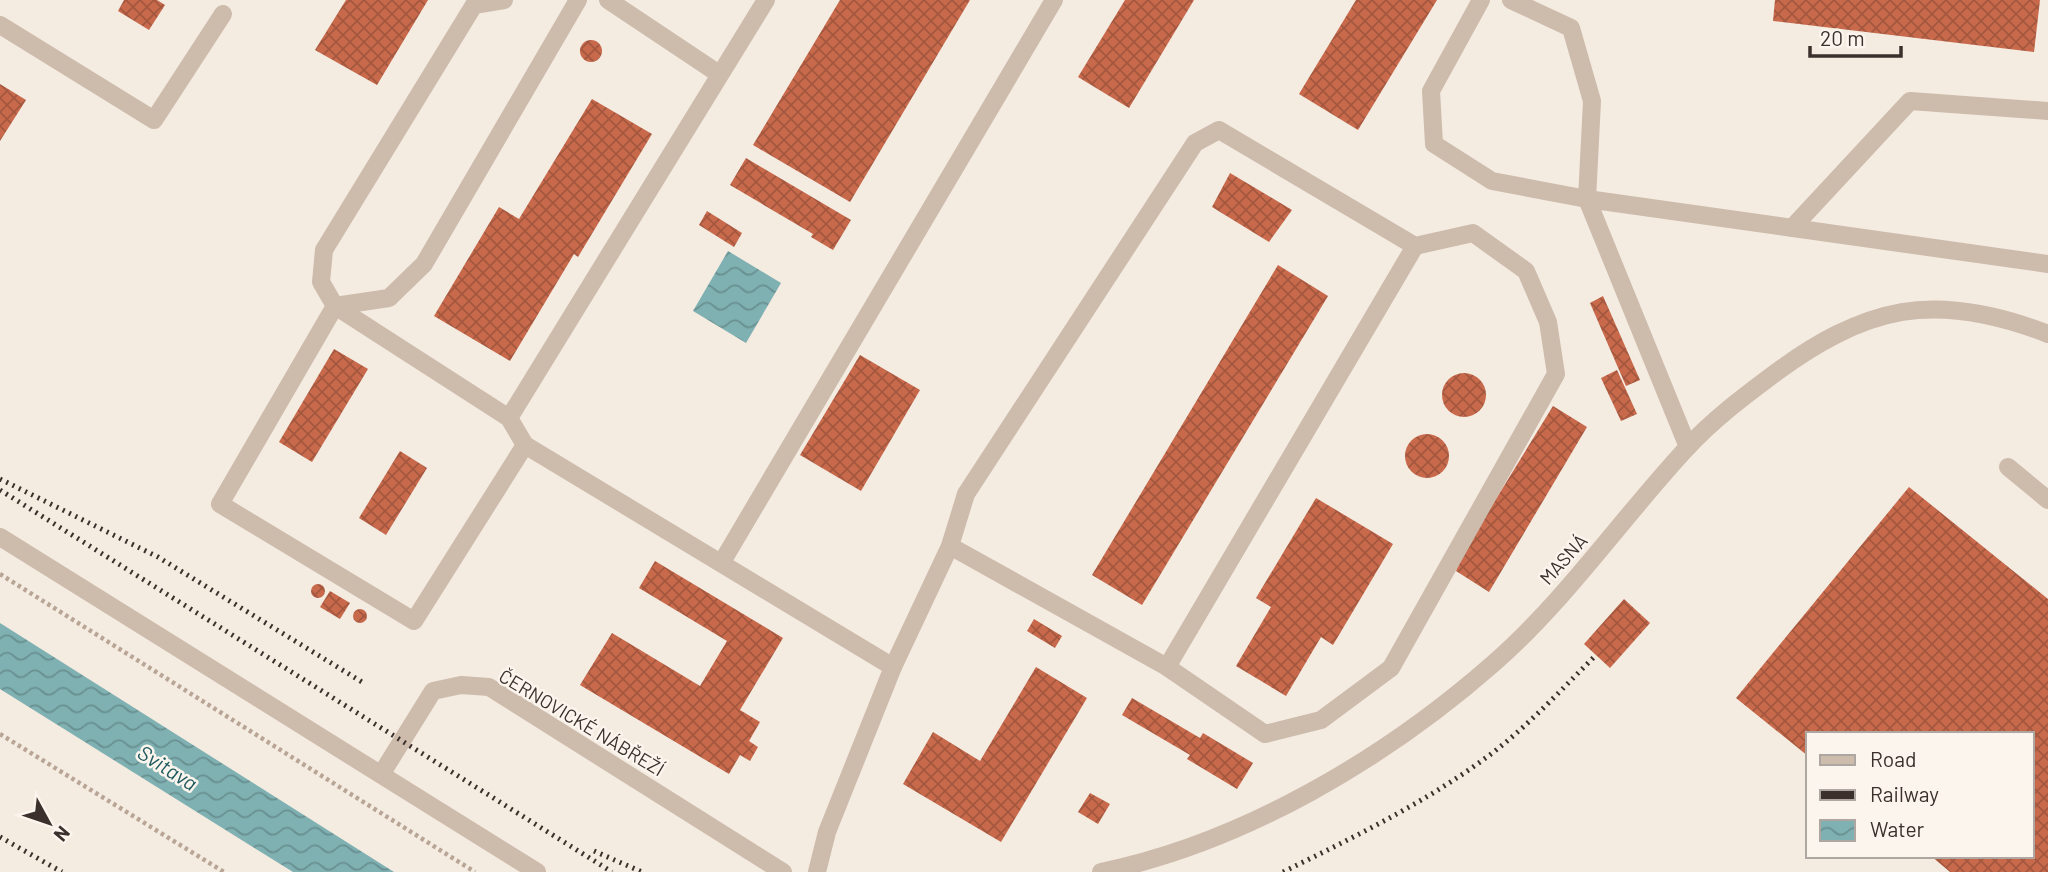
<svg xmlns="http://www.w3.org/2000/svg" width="2048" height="872" font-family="Barlow,sans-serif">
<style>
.water{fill:url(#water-waves)}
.building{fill:url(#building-cross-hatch)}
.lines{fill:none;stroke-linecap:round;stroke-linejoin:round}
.path{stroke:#b9a596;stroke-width:4.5;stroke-dasharray:3.5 3.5;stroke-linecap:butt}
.minor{stroke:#cdbbac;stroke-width:18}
.rail{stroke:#3b302b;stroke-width:5;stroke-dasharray:2 5;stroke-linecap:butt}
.labels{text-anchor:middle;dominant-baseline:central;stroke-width:5;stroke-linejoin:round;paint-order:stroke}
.street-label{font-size:19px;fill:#3b302b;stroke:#fbf5ee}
.water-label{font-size:21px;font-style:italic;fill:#1f5a5e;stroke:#fbf5ee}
</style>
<defs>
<pattern id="water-waves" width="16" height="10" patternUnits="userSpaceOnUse" patternTransform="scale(1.75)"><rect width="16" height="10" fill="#7fb0b2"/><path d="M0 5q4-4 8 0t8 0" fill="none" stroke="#699091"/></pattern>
<pattern id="building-cross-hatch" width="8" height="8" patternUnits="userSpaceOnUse" patternTransform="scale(1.75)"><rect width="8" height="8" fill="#c8694b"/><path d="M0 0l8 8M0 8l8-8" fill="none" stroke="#a4573f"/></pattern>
</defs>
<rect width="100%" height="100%" fill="#f4ebe1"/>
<!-- water -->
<g class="water">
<path d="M728 251 781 283 746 343 693 311Z"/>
<path d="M0 623 394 872H293L0 689Z"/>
</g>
<!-- building -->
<g class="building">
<path d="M124 0H157L165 5 149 30 118 11Z"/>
<path d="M346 0H428L377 85 315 50Z"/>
<path d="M840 0H970L850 202 753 145Z"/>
<path d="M1125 0H1194L1129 108 1078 77Z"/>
<path d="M1356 0H1437L1358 130 1299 94Z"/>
<path d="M1775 0H2040L2034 52 1773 21Z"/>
<circle cx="591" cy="51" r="11"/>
<path d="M0 84 26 100 0 141Z"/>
<path d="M592 99 652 134 578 257 574 254 510 361 434 316 499 207 519 219Z"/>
<path d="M746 158 851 220 833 250 811 237 813 234 730 185Z"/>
<path d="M1230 173 1292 210 1269 242 1212 207Z"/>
<path d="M707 211 742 233 734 247 699 225Z"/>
<path d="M1278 265 1328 296 1142 605 1092 575Z"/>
<path d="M1603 296 1640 380 1626 386 1590 303Z"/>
<path d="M334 349 368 369 312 462 279 442Z"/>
<path d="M860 355 920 390 861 491 800 455Z"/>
<path d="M1617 370 1637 414 1621 421 1601 378Z"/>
<circle cx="1464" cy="395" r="22"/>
<path d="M1553 406 1587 427 1489 592 1456 571 1461 556Z"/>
<circle cx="1427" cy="456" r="22"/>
<path d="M400 451 427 468 386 535 359 518Z"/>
<path d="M1909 487 2048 599V872H1950L1931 856H2032V734H1808V756L1736 698Z"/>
<path d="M1316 498 1393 544 1333 645 1321 637 1286 696 1236 666 1271 607 1256 598Z"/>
<path d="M655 561 783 638 740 710 760 722 749 741 758 747 750 761 740 755 729 774 580 685 612 633 700 686 727 641 639 588Z"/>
<circle cx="318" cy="591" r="7"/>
<path d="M330 591 350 603 340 619 320 607Z"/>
<path d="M1624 599 1650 623 1610 668 1584 644Z"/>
<circle cx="360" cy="616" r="7"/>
<path d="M1034 619 1062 636 1055 648 1027 631Z"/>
<path d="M1036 667 1087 698 1001 842 903 784 933 732 980 761Z"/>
<path d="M1132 698 1200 738 1203 733 1253 763 1237 789 1187 759 1190 755 1122 715Z"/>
<path d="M1090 793 1110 804 1098 824 1078 812Z"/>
</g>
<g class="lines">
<!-- path -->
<g class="path">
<path d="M0 574 475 872"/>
<path d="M0 734 224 872"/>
</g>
<!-- minor -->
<g class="minor">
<path d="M504 0 474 5 324 250 321 282 335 306 509 418 525 445 893 667 827 832 817 872"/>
<path d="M608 0 719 74"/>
<path d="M1481 0 1431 91 1434 144 1492 181 1587 199 1592 101 1571 28 1511 0"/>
<path d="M0 25 154 120 223 14"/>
<path d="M1792 228 1910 101 2048 111"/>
<path d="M509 418 766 0"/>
<path d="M525 445 414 621 220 504 335 306 389 298 424 264 578 0"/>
<path d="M1688 447 1587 199 2048 264"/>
<path d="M2008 467 2048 500"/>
<path d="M0 537 537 872"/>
<path d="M722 562 1054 0"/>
<path d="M893 667 950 546 966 494 1195 143 1219 130 1415 246 1473 233 1526 271 1548 322 1556 374 1391 668 1321 720 1265 734 1167 667 950 546"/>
<path d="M1167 667 1415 246"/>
<path d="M382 773 433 691 461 685 489 687 783 872"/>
<path d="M1101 872C1243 843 1386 758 1494 663 1566 600 1621 519 1686 449 1712 420 1747 394 1778 371 1815 344 1856 320 1902 312 1952 304 2002 316 2048 334"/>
</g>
<!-- rail -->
<g class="rail">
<path d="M0 479 158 557 362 682"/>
<path d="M0 490 612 872"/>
<path d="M0 837 62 872"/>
<path d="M594 851 642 872"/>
<path d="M1283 872C1354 837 1427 802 1491 754 1529 725 1562 689 1596 655"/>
</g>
</g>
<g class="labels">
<!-- street labels -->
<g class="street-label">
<text transform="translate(1563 559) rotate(-48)">MASNÁ</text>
<text transform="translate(582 722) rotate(31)">ČERNOVICKÉ NÁBŘEŽÍ</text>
</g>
<!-- water labels -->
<g class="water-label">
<text transform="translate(168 767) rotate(32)">Svitava</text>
</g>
</g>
<!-- legend -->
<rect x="1806" y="732" width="228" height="126" fill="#fbf5ee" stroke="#aea6a0" stroke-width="2"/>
<rect x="1820" y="755" width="35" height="10" fill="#cdbbac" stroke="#aea6a0" stroke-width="2"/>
<text x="1870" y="767" font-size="21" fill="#3b302b">Road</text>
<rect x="1820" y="790" width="35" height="10" fill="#3b302b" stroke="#aea6a0" stroke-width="2"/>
<text x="1870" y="802" font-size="21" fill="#3b302b">Railway</text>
<rect x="1820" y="820" width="35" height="21" fill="url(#water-waves)" stroke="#aea6a0" stroke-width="2"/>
<text x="1870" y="837" font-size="21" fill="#3b302b">Water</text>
<!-- north arrow -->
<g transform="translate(49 823) rotate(130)" stroke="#fbf5ee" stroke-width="5" paint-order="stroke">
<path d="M0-5L12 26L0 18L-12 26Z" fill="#3b302b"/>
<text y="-10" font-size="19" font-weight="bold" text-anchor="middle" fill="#3b302b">N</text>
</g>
<!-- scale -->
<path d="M1810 46v10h91v-10" fill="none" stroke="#3b302b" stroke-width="3.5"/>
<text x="1820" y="46" font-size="21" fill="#3b302b" stroke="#fbf5ee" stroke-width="5" paint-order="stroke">20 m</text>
</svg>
